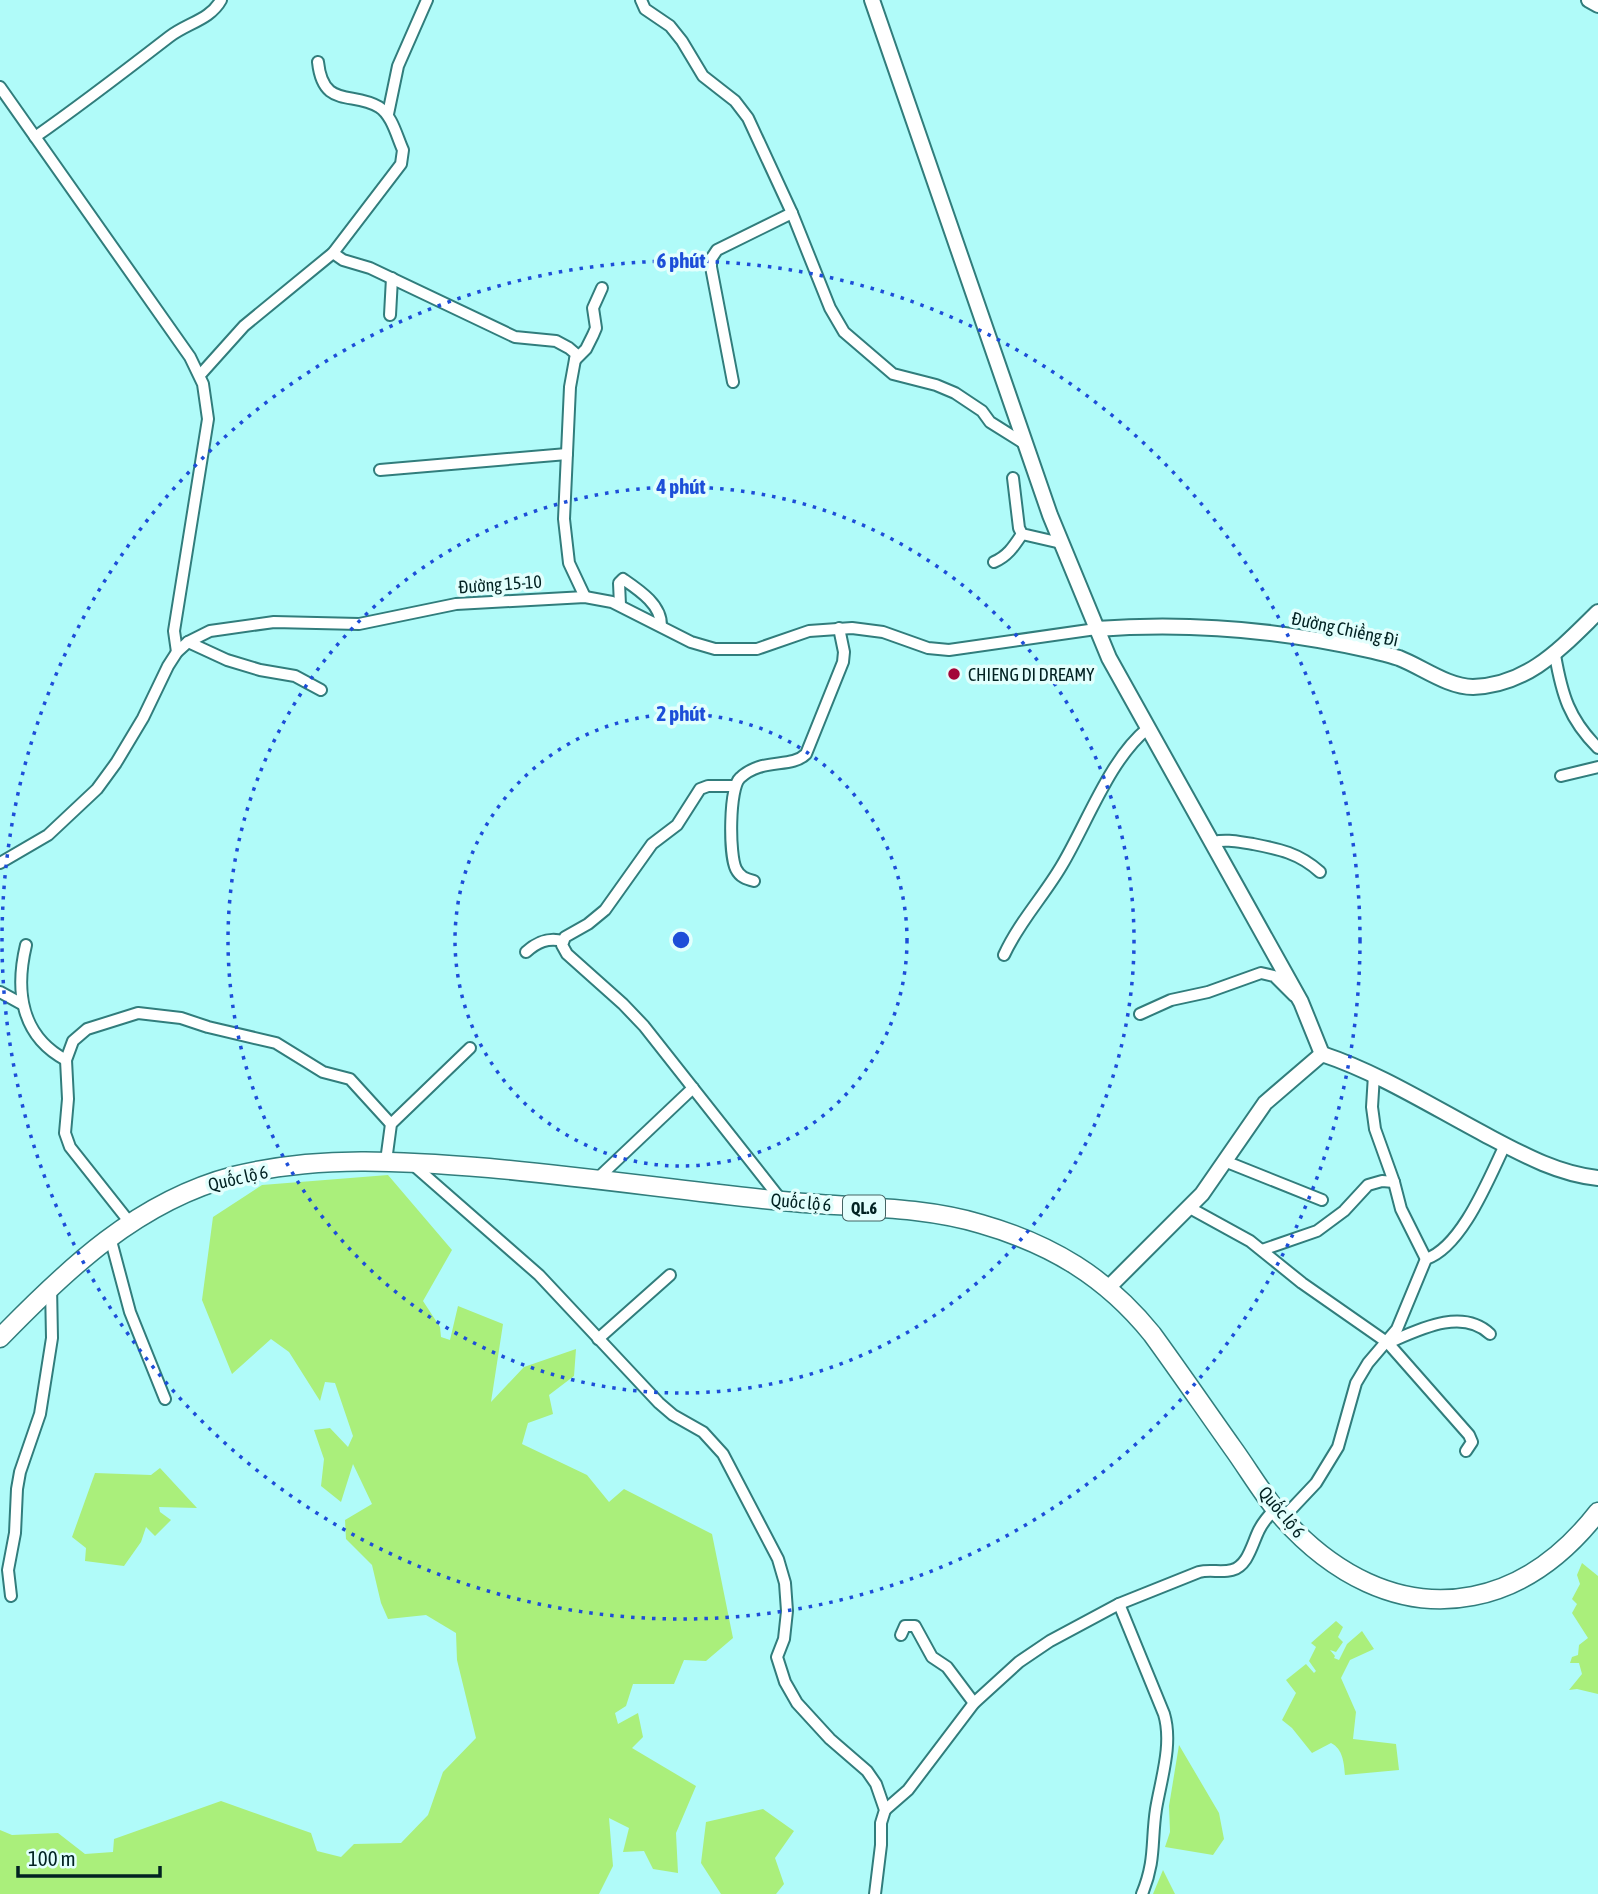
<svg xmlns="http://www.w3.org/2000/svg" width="1598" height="1894" font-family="'Asap Condensed',sans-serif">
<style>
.green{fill:#aaef7b}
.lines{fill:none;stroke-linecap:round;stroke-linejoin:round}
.minor-casing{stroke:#317d7c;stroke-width:14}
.tertiary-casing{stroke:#317d7c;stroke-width:18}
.trunk-casing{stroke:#317d7c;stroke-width:21}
.minor{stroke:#fff;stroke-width:10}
.tertiary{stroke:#fff;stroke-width:14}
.trunk{stroke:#fff;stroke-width:18}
.ring{fill:none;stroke:#1d4ed8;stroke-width:3.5;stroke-dasharray:3.5 7}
.poi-dot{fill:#a30638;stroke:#e2fffd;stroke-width:2.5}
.labels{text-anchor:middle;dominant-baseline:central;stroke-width:7;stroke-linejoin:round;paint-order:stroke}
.shield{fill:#e2fffd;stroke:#456464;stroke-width:2}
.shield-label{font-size:16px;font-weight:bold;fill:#022222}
.street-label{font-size:18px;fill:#022222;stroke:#e2fffd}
.poi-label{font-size:18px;fill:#022222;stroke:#e2fffd;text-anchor:start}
.centre{fill:#1d4ed8;stroke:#e2fffd;stroke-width:3.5}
.ring-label{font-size:21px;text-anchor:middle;font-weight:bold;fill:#1d4ed8;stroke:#e2fffd;stroke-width:7;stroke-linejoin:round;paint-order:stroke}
</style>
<rect width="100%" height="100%" fill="#b0fbf9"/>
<!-- green -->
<g class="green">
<path d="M388 1175 452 1250 423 1301 440 1327 441 1337 450 1340 458 1306 503 1324 491 1402 524 1367 576 1349 574 1376 549 1395 553 1414 528 1423 522 1444 587 1475 609 1502 624 1489 712 1534 733 1638 706 1661 684 1660 674 1684H633L626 1706 615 1713 618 1724 638 1713 643 1737 632 1748 696 1786 676 1833 678 1873 653 1869 644 1851 623 1852 629 1828 609 1818 613 1866 599 1894H0V1830L12 1835 58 1833 85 1854 113 1852 114 1839 221 1801 311 1833 317 1851 341 1857 354 1844 401 1843 428 1815 443 1772 476 1738 457 1660 456 1633 426 1615 388 1619 381 1603 372 1565 346 1539 345 1520 372 1504 353 1464 341 1502 321 1486 324 1459 314 1430 330 1428 348 1447 353 1436 335 1383 325 1382 320 1401 289 1352 271 1339 232 1374 202 1300 213 1217 262 1185Z"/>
<path d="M160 1468 197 1508 159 1507 160 1512 171 1520 155 1536 146 1527 141 1542 124 1566 85 1561 86 1548 72 1537 95 1473 151 1475Z"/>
<path d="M1582 1563 1598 1576V1694L1577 1689 1569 1690 1582 1674 1579 1663H1570L1572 1657 1578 1655 1579 1645 1588 1638 1572 1613 1577 1604 1572 1599 1580 1584 1577 1575Z"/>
<path d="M1336 1621 1343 1627 1338 1637 1343 1642 1336 1652 1330 1650 1335 1656 1334 1658 1339 1660 1347 1644 1362 1631 1374 1649 1350 1660 1341 1678 1356 1712 1353 1739 1396 1744 1399 1770 1345 1775C1344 1763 1343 1749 1331 1743L1312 1753 1292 1728 1282 1720 1296 1693 1286 1680 1306 1664 1314 1673 1316 1671 1309 1661 1316 1647 1311 1643Z"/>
<path d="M1179 1745 1219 1813 1224 1839 1213 1855 1165 1847 1170 1832 1169 1806Z"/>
<path d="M763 1809 794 1831 775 1858 784 1884 776 1894H721L701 1863 706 1822Z"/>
<path d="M1163 1870 1175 1894H1153Z"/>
</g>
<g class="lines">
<defs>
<g id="minor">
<path d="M641 0 645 9 670 26 682 41 703 76 735 101 748 118 792 213 830 308 844 332 893 374 936 385 955 393 982 411 990 422 1025 444"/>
<path d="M0 87 190 357 203 384 208 419 174 631 177 652"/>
<path d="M388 114 398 66 427 0"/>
<path d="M35 137C81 105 125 71 169 37 187 23 210 20 221 0"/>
<path d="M333 253 343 260 370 268 515 337 556 341 569 348 576 354 570 387 564 519 569 563 585 597"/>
<path d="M390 315 392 278"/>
<path d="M575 360 586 349 593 335 596 328 593 308 602 288"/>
<path d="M200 375 244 326 333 253 401 164 403 150C397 137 392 115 379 107 352 91 323 109 318 62"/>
<path d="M733 382 711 267V259L717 250 792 213"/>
<path d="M380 470 567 454"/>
<path d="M1013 478 1019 528 1022 534 1061 543"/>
<path d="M994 562C1008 556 1014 546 1022 534"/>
<path d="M620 605 619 583 623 579C639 590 662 605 661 626"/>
<path d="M188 642 227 660 260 670 295 676 321 690"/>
<path d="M1555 655C1562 695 1569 719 1598 748"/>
<path d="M1561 776 1598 767"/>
<path d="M734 786H708L700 789 677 825 652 844 605 910 588 924 565 937 562 945 567 954 623 1004 644 1026 782 1201"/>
<path d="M1213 842C1228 839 1238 842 1253 844 1279 849 1299 853 1320 872"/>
<path d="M0 863 48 835 97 789 116 763 143 718 168 666 177 652 188 642 210 631 274 622 359 624 456 604 585 597 612 602 691 642 715 649H757L809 631 852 628 883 632 928 648 949 650 1096 629"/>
<path d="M754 881C746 879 740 877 736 869 729 855 729 788 740 778 762 757 791 769 806 754L843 662 844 652 839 628"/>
<path d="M26 945C15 991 21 1036 66 1060"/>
<path d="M526 952C537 942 548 937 563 941"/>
<path d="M1004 955C1019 922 1044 896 1062 865 1087 823 1110 759 1147 729"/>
<path d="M0 992 22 1004"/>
<path d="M1140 1014 1171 1000 1208 992 1261 973 1274 976 1294 996"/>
<path d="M1374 1075 1372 1107 1375 1129 1394 1182 1401 1209 1426 1259"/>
<path d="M386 1161 391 1124 470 1048"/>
<path d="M1227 1162 1322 1200"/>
<path d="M411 1163 539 1275 659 1403 673 1415 703 1432 723 1454 778 1559 785 1583 787 1611 784 1639 777 1657 785 1682 797 1703 830 1739 867 1771 876 1784 885 1810 881 1823V1845L875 1894"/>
<path d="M598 1178 693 1088"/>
<path d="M1190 1208 1250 1241 1302 1283 1388 1343 1469 1435 1472 1442 1466 1451"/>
<path d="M131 1224 70 1147 65 1133 68 1099 66 1060 73 1041 87 1029 138 1013 181 1018 208 1027 276 1043 323 1072 350 1079 391 1124"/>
<path d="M110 1237 130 1312 165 1399"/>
<path d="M1262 1250 1317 1231 1344 1211 1368 1185 1382 1181 1394 1182"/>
<path d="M598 1339 670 1275"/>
<path d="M1388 1343C1418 1330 1462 1307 1490 1334"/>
<path d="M1283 1518 1316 1483 1338 1447 1356 1383 1368 1363 1397 1329 1426 1259C1462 1247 1489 1178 1505 1145"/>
<path d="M11 1596 8 1570 15 1533 17 1489 20 1472 40 1414 52 1338 51 1286"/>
<path d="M1119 1604 1164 1714C1173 1744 1161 1779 1156 1809 1151 1842 1156 1860 1142 1894"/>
<path d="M901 1635 905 1626H915L932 1657 947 1667 974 1703"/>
<path d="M885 1810 908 1790 974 1703 1019 1662 1050 1641 1119 1604 1199 1572C1210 1569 1221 1573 1232 1570 1248 1566 1252 1544 1259 1530 1263 1522 1269 1515 1276 1508"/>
</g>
<g id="tertiary">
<path d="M872 0 1050 515 1109 658 1301 1002 1322 1054"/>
<path d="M1589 0 1598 5"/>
<path d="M1096 629C1189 622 1282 630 1373 651 1381 653 1390 655 1399 658 1422 667 1448 687 1473 687 1529 685 1562 647 1598 612"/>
<path d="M1109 1287 1202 1194 1265 1103 1322 1054C1379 1073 1431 1106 1484 1134 1520 1153 1557 1174 1598 1178"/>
</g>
<path id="trunk" d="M0 1338C67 1269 138 1201 234 1176 317 1155 405 1161 489 1168 587 1177 684 1191 782 1201 848 1208 918 1205 981 1224 1051 1244 1106 1277 1152 1334 1179 1371 1205 1409 1232 1447 1248 1469 1263 1495 1281 1516 1330 1572 1398 1611 1473 1596 1525 1586 1566 1553 1598 1512"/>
</defs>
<!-- minor casing -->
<use href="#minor" class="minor-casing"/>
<!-- tertiary casing -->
<use href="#tertiary" class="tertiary-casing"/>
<!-- trunk casing -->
<use href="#trunk" class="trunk-casing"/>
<!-- minor -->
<use href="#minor" class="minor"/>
<!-- tertiary -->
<use href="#tertiary" class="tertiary"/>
<!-- trunk -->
<use href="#trunk" class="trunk"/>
</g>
<!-- distance rings -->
<g class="ring">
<circle cx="681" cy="940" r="226"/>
<circle cx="681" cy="940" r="453"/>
<circle cx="681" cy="940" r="679"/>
</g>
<!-- markers -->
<circle class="poi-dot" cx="954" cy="674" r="7"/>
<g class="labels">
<!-- shield labels -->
<rect class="shield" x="843" y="1195.5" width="42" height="25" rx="5"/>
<g class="shield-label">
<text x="864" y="1208">QL.6</text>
</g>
<!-- street labels -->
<g class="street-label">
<text transform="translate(500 584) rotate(-4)">Đường 15-10</text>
<text transform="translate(1345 629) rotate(12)">Đường Chiềng Đi</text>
<text transform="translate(238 1178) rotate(-13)">Quốc lộ 6</text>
<text transform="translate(801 1202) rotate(5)">Quốc lộ 6</text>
<text transform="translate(1282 1512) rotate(50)">Quốc lộ 6</text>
</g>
<!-- poi labels -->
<g class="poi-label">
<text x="968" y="674">CHIENG DI DREAMY</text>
</g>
</g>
<circle cx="681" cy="940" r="10" class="centre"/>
<g class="ring-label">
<text x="681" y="268">6 phút</text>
<text x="681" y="494">4 phút</text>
<text x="681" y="721">2 phút</text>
</g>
<!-- scale -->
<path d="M18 1866v10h142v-10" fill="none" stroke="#022222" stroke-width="3.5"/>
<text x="28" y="1866" font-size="21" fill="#022222" stroke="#e2fffd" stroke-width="5" paint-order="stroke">100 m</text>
</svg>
